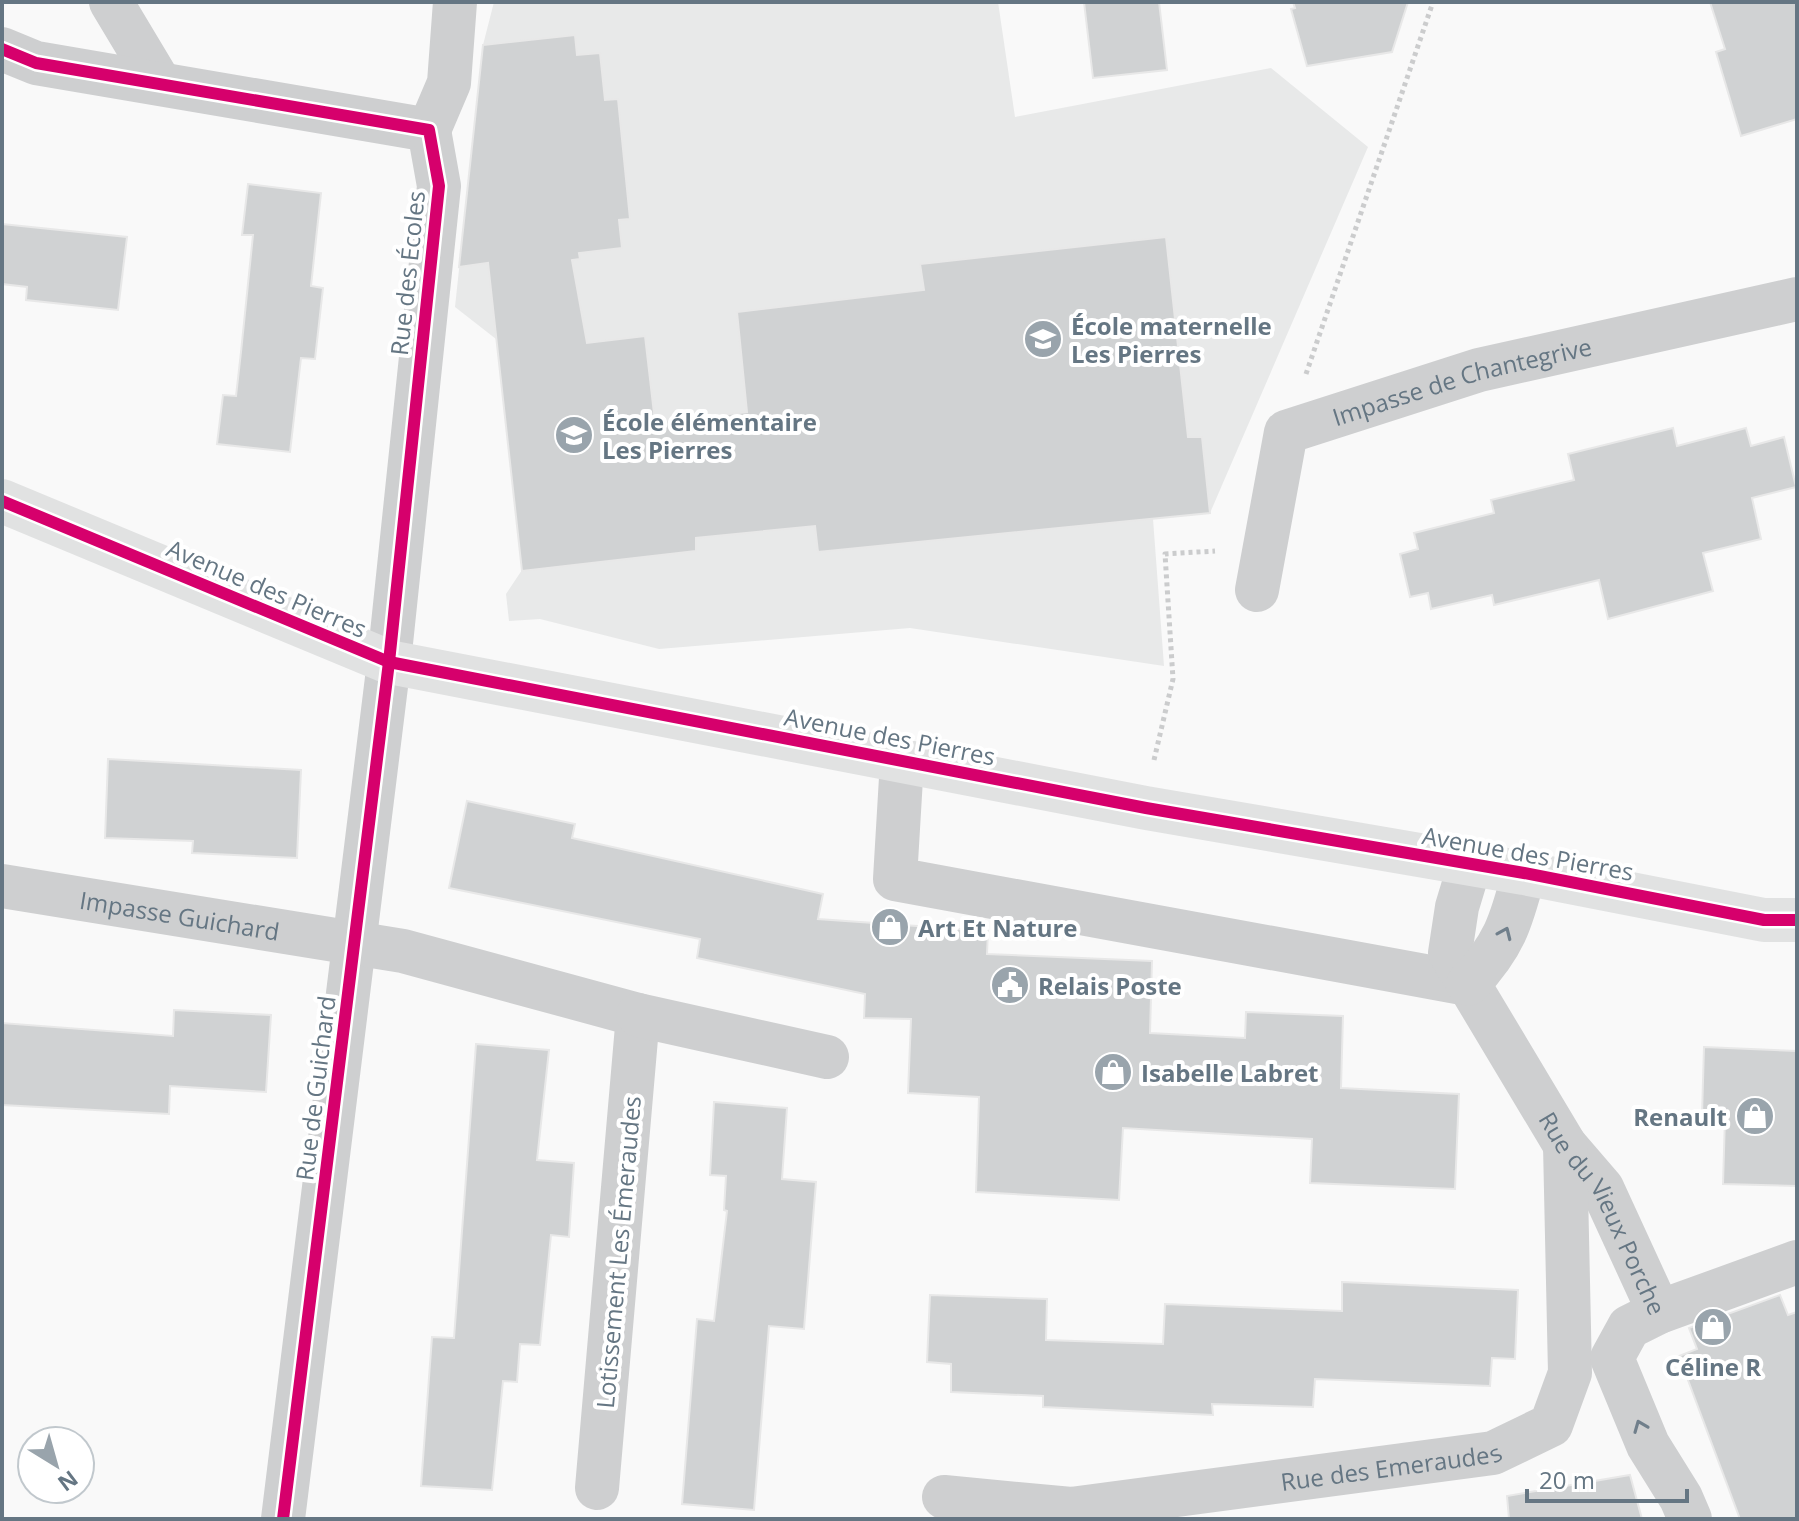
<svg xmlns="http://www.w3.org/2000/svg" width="1799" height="1521" font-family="'Open Sans',sans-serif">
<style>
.built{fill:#e8e9e9}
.building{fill:#d0d2d3;stroke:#e8e8e8;stroke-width:2}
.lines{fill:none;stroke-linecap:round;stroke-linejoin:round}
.path{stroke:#cbcccd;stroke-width:5;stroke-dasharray:4 4;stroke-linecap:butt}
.street{stroke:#cecfd0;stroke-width:44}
.secondary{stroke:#e1e2e2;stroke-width:44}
.cycleway-casing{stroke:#fff;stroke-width:17}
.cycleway{stroke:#d6006c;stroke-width:12}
.oneway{stroke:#707f8b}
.labels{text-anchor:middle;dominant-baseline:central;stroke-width:8;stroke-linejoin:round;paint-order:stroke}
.street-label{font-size:24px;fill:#657683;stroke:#fff}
.poi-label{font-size:24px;font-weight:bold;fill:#657683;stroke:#fff;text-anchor:start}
</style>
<rect width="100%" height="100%" fill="#f9f9f9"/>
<!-- built -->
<path class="built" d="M494 2H998L1015 117 1271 68 1368 147 1210 513 1153 519 1164 666 910 628 659 649 540 619 509 621 506 594 522 570 496 339 455 307 483 45Z"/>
<!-- building -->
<g class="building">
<path d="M1084 2H1159L1167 70 1093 78Z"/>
<path d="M1293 2H1408L1392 52 1307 66 1291 9 1295 8Z"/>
<path d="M1710 2H1797V119L1741 136 1716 52 1725 49Z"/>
<path d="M575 35 577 55 600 53 605 100 618 99 630 219 619 220 622 248 579 253 580 259 572 260 587 343 645 336 655 422 747 412 737 312 924 290 920 264 1166 237 1188 437H1202L1210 513 818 552 815 526 696 538V551L522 571 488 263 459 267 483 45Z"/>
<path d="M248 184 321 193 311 286 323 288 315 359 301 358 290 452 217 444 223 395 236 396 241 352 253 235H242Z"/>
<path d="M2 224 127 237 118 310 26 300 27 287 2 284Z"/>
<path d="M1673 428 1677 446 1746 428 1751 446 1784 437 1796 487 1752 498 1761 539 1703 553 1713 591 1608 619 1599 580 1494 605 1492 595 1431 609 1428 593 1410 597 1400 554 1418 549 1414 533 1494 513 1491 500 1574 480 1568 454Z"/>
<path d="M108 759 301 770 297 858 192 853 193 841 105 838Z"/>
<path d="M467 801 575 824 572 838 823 894 818 919 988 931 987 954 1152 961 1150 1033 1245 1038 1246 1012 1343 1016 1341 1088 1459 1094 1455 1189 1310 1183 1312 1139 1123 1128 1119 1200 976 1192 979 1097 908 1093 911 1019 864 1018 865 994 697 958 700 939 449 888Z"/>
<path d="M174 1010 271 1015 266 1092 170 1086 169 1114 2 1105V1023L173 1036Z"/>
<path d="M476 1044 549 1050 537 1160 574 1163 569 1237 551 1235 540 1345 520 1344 517 1382 503 1381 492 1490 421 1486 432 1337 454 1338Z"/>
<path d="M1704 1047 1797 1051V1186L1723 1184 1725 1117 1702 1115Z"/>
<path d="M714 1102 787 1108 782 1179 816 1182 804 1329 769 1326 754 1510 682 1504 697 1319 714 1321 727 1211 724 1210 726 1176 710 1175Z"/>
<path d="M1342 1282 1518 1290 1515 1359 1492 1358 1490 1386 1315 1379 1313 1407 1212 1404 1213 1415 1043 1407V1396L951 1392V1364L927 1362 930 1295 1047 1299 1046 1340 1163 1344 1165 1304 1342 1311Z"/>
<path d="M1780 1295 1788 1315 1797 1312V1519H1740L1679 1356 1697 1349 1689 1328Z"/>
<path d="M1630 1475 1642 1519H1509L1507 1496Z"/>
</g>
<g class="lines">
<!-- path -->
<g class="path">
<path d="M1306 374 1433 2"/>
<path d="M1154 760 1173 679 1165 554 1215 551"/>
</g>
<!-- street -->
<g class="street">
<path d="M111 2 159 82"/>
<path d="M2 49 36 63 429 130 439 186 389 662 283 1519"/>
<path d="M429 130 449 83 455 2"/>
<path id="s1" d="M1257 590 1286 432 1479 370 1797 299"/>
<path d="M902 761 895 879 1468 984"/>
<path id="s2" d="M1470 864 1457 907 1450 953 1565 1145 1602 1188 1659 1312"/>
<path id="s3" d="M2 886 403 951 638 1015 597 1488"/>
<path d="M1468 984C1504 946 1511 923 1524 873"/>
<path d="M638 1015 827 1057"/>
<path id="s4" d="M944 1497 1071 1509 1493 1453 1551 1425 1570 1373 1565 1145"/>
<path d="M1690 1519 1681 1498 1648 1445 1612 1358 1629 1327 1659 1312 1797 1262"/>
</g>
<!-- secondary -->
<path class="secondary" d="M2 501 389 662 1146 808 1524 873 1764 920H1797"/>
<defs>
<g id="cycleway">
<path d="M2 49 36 63 429 130 439 186 389 662 283 1519"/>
<path d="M2 501 389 662 1146 808 1524 873 1764 920H1797"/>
</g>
</defs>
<!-- cycleway casing -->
<use href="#cycleway" class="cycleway-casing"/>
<!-- cycleway -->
<use href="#cycleway" class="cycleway"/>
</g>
<!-- one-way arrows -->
<defs><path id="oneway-chevron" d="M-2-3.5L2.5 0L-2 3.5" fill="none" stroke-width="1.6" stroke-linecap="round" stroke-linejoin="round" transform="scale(2)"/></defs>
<g class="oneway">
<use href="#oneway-chevron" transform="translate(1505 933) rotate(-66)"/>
<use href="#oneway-chevron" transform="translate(1640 1426) rotate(-112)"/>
</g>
<!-- icons -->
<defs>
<symbol id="school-disc" viewBox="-11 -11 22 22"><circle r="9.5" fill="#99a4ac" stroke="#fff"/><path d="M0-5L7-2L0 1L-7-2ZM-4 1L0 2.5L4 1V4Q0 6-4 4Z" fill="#fff"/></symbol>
<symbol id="shop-disc" viewBox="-11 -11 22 22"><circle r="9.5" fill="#99a4ac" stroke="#fff"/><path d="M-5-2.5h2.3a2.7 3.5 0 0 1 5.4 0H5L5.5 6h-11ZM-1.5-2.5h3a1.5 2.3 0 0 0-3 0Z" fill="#fff"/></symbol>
<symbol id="civic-disc" viewBox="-11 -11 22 22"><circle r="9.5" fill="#99a4ac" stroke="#fff"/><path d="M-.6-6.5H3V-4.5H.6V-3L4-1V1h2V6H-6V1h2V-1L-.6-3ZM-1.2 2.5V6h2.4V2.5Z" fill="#fff"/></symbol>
</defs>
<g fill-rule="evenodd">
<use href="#school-disc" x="1021" y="317" width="44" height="44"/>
<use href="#school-disc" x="552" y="413" width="44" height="44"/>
<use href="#shop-disc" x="868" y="905" width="44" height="44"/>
<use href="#civic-disc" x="988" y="963" width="44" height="44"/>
<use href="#shop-disc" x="1091" y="1050" width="44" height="44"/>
<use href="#shop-disc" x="1733" y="1094" width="44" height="44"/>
<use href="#shop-disc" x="1691" y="1305" width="44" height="44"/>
</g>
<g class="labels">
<!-- street labels -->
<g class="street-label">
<text transform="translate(407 273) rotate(-84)">Rue des Écoles</text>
<text stroke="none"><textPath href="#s1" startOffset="344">Impasse de Chantegrive</textPath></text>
<text transform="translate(267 588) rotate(23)">Avenue des Pierres</text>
<text transform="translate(890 736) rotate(11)">Avenue des Pierres</text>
<text transform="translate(1528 853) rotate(10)">Avenue des Pierres</text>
<text stroke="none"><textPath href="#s3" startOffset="180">Impasse Guichard</textPath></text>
<text transform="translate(315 1088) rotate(-83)">Rue de Guichard</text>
<text stroke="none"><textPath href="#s2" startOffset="394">Rue du Vieux Porche</textPath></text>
<text transform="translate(618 1252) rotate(-85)">Lotissement Les Émeraudes</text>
<text stroke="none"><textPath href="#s4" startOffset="450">Rue des Emeraudes</textPath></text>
</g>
<!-- poi labels -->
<g class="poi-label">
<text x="1071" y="325">École maternelle<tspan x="1071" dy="28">Les Pierres</tspan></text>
<text x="602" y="421">École élémentaire<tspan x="602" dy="28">Les Pierres</tspan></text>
<text x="918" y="927">Art Et Nature</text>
<text x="1038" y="985">Relais Poste</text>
<text x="1141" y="1072">Isabelle Labret</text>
<text x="1727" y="1116" text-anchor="end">Renault</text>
<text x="1713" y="1366" text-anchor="middle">Céline R</text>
</g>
</g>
<!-- border -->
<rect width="1799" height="1521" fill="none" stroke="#657683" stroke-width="8"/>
<!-- north arrow -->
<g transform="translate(56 1465) rotate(143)"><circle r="38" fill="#ffffff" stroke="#c1c8cd" stroke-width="2"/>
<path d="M0-6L14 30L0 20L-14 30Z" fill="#99a4ac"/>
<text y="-12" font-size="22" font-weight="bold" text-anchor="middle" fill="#657683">N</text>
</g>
<!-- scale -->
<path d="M1527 1489v12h160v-12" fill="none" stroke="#657683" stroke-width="4"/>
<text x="1539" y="1489" font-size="24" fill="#657683" stroke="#ffffff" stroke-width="6" paint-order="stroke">20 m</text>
</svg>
